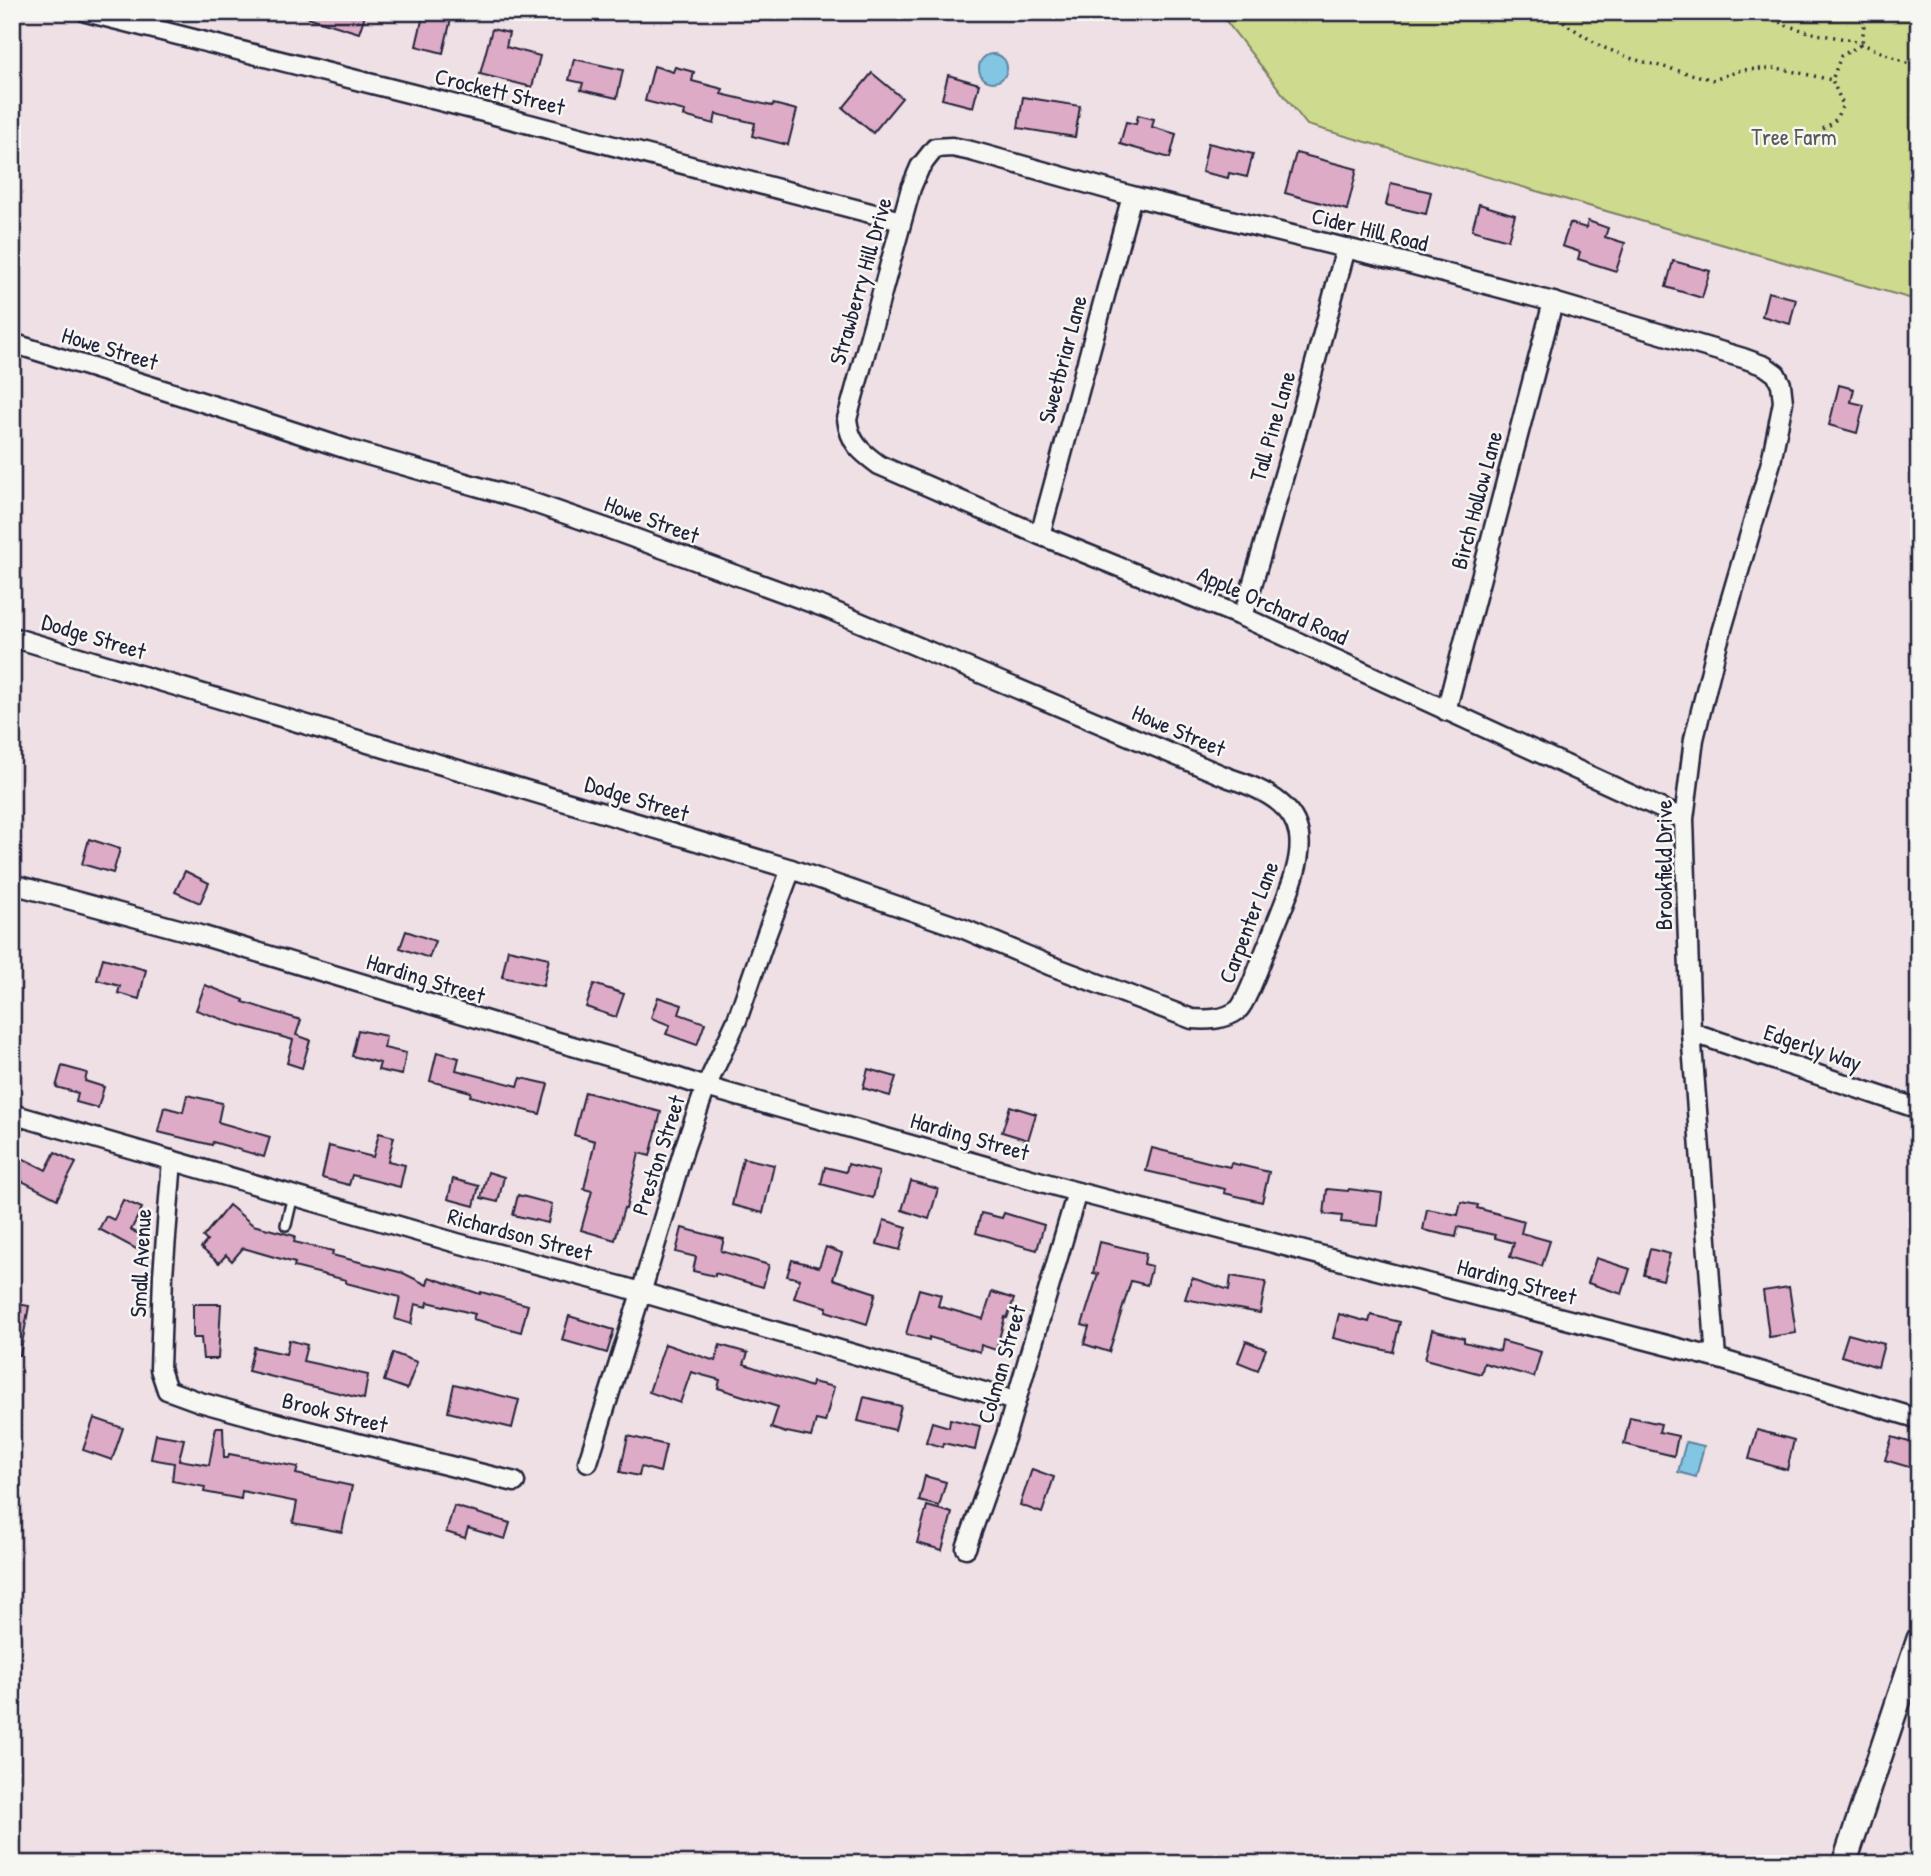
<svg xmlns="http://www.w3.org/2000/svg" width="1931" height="1876" font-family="'Patrick Hand',sans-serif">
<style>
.green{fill:#ceda8d;stroke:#787e64;stroke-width:2}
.water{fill:#83c6e4;stroke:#5c84a0;stroke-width:2}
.building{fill:#deabc7;stroke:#22223b;stroke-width:2}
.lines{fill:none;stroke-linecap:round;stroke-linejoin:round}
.service-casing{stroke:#22223b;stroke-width:14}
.minor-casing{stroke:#22223b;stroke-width:23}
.tertiary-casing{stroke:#22223b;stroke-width:28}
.path{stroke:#22223b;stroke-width:3.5;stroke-dasharray:2 5;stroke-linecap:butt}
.service{stroke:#f6f6f2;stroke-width:9}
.minor{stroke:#f6f6f2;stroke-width:18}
.tertiary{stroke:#f6f6f2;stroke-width:23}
.labels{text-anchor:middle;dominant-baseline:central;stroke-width:5;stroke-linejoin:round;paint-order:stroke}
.street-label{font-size:23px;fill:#22223b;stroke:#f6f6f2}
.park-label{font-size:23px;fill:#565954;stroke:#f6f6f2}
</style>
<rect width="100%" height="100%" fill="#efe0e5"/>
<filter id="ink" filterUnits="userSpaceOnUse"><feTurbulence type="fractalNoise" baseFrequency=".0143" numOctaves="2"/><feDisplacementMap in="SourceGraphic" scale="14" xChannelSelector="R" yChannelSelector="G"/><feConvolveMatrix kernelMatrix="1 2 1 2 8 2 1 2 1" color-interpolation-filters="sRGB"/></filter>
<g filter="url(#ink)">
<!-- green -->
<path class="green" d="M1219 12H1919V301L1307 125Z"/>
<!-- water -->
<g class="water">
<circle cx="993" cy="68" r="14"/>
<path d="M1686 1442 1704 1446 1696 1477 1678 1472Z"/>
</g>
<!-- building -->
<g class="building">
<path d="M304 12H366L359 33 304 16Z"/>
<path d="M424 12 451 19 443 53 416 46Z"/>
<path d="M492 29 509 33 506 47 540 56 532 87 480 74Z"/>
<path d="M574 59 623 70 617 98 581 90 583 83 569 80Z"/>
<path d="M654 66 673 72 675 67 694 72 692 81 723 89 721 94 772 106 773 104 797 110 788 145 752 136 755 123 716 114 714 124 684 116 685 111 645 101Z"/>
<path d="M872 73 902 98 873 133 843 108Z"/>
<path d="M948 75 979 84 973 107 942 99Z"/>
<path d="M1023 97 1080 106 1075 137 1018 128Z"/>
<path d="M1138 115 1154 119 1152 127 1176 134 1170 158 1120 144 1126 122 1136 124Z"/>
<path d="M1208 143 1253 154 1247 177 1229 173 1228 178 1202 172Z"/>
<path d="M1296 153 1357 169 1347 210 1285 193Z"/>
<path d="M1391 183 1431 192 1426 214 1386 205Z"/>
<path d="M1479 204 1515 215 1508 240 1472 230Z"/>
<path d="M1588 221 1608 228 1605 237 1625 243 1616 271 1578 259 1580 252 1562 246 1570 223 1586 228Z"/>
<path d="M1673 261 1710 271 1702 298 1666 287Z"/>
<path d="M1768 292 1796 299 1790 324 1762 316Z"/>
<path d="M1839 385 1854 389 1851 402 1864 405 1857 433 1829 425Z"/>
<path d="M89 839 120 849 113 873 82 864Z"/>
<path d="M185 871 209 883 200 903 175 892Z"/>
<path d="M406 931 435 941 429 958 400 948Z"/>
<path d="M508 949 549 958 543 986 502 977Z"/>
<path d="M103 958 146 970 139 999 118 993 120 986 97 980Z"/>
<path d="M594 984 624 994 616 1017 586 1007Z"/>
<path d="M205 985 244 1000 243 1002 301 1020 296 1035 310 1040 302 1068 287 1063 293 1040 236 1024 196 1010Z"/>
<path d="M658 997 682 1005 679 1014 705 1023 697 1045 666 1034 670 1025 651 1018Z"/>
<path d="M358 1030 386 1036 384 1048 406 1053 402 1075 378 1070 380 1063 352 1056Z"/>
<path d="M437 1052 459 1058 456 1070 518 1086 521 1078 548 1084 540 1114 470 1096 471 1092 430 1081Z"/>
<path d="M62 1066 87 1073 85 1081 104 1087 98 1108 76 1102 78 1093 56 1087Z"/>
<path d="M868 1069 896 1077 890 1096 863 1088Z"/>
<path d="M585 1092 661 1112 650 1156 639 1153 626 1209 624 1208 615 1240 581 1230 592 1191 584 1189 595 1141 574 1135Z"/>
<path d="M187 1095 222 1103 218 1122 270 1137 264 1157 213 1142 212 1145 158 1132 164 1107 183 1112Z"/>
<path d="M1010 1106 1036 1114 1028 1140 1002 1132Z"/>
<path d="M379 1133 394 1137 388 1161 405 1165 400 1187 352 1175 349 1185 322 1178 329 1146 373 1157Z"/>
<path d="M1152 1148 1216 1164 1230 1167 1231 1163 1269 1172 1262 1202 1224 1193 1225 1189 1146 1171Z"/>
<path d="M55 1152 76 1163 57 1199 12 1176V1153L46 1170Z"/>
<path d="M743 1158 774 1165 763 1213 732 1205Z"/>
<path d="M848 1164 879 1172 873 1198 821 1184 825 1167 846 1172Z"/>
<path d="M488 1172 504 1177 498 1202 481 1198Z"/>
<path d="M453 1179 479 1186 474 1206 448 1199Z"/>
<path d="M911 1181 938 1189 929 1219 902 1210Z"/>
<path d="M1327 1189 1348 1191 1349 1189 1382 1193 1378 1226 1341 1222 1342 1216 1324 1214Z"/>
<path d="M518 1195 552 1204 548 1223 513 1215Z"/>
<path d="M123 1200 142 1208 131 1230 145 1237 138 1250 99 1229 106 1216 114 1220Z"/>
<path d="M1461 1202 1478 1205 1477 1208 1524 1221 1521 1233 1550 1241 1542 1266 1510 1257 1514 1243 1495 1238V1235L1458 1227 1456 1237 1423 1230 1427 1209 1458 1215Z"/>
<path d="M229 1205 253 1225 295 1236 294 1242 333 1251 332 1255 403 1273 427 1285 429 1277 480 1294 481 1292 528 1305 521 1332 473 1319 475 1314 428 1302 427 1307 415 1304 411 1324 395 1319 400 1297 346 1283V1280L294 1267 295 1263 243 1248 232 1261 226 1255 219 1263 201 1248 207 1241 203 1237Z"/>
<path d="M981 1213 1002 1218 1004 1213 1044 1225 1037 1250 976 1233Z"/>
<path d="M884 1220 907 1227 900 1250 877 1244Z"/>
<path d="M682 1228 724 1239 721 1251 769 1265 763 1287 715 1273V1276L693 1271 696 1257 676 1252Z"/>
<path d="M1100 1242 1146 1253 1144 1264 1152 1266 1147 1285 1131 1281 1109 1352 1084 1344 1089 1327 1082 1325 1098 1274 1093 1273Z"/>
<path d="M826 1247 842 1253 833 1279 876 1293 867 1324 826 1311 827 1307 794 1298 800 1279 787 1276 792 1260 819 1267Z"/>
<path d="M1650 1249 1670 1254 1663 1280 1644 1275Z"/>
<path d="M1596 1258 1630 1269 1622 1294 1588 1283Z"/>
<path d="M1231 1276 1266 1282 1260 1313 1185 1299 1192 1278 1229 1290Z"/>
<path d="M1789 1287 1796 1333 1769 1337 1763 1291Z"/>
<path d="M919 1289 941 1295 938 1306 983 1319 992 1292 1014 1299 1007 1318 1005 1317 996 1350 981 1345 980 1352 929 1337V1340L906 1334Z"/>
<path d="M12 1303 29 1306 20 1355H12Z"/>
<path d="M193 1304H221L218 1359H203L201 1338H193Z"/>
<path d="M1339 1314 1369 1322 1371 1315 1400 1322 1393 1352 1333 1338Z"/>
<path d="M569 1316 614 1330 607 1353 562 1340Z"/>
<path d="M1432 1330 1464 1338V1342L1500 1351 1502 1341 1541 1352 1534 1377 1484 1363 1481 1374 1425 1359Z"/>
<path d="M1848 1334 1884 1344 1878 1367 1841 1356Z"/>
<path d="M289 1340 307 1345 303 1361 368 1375 364 1399 248 1371 254 1347 286 1354Z"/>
<path d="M1246 1341 1266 1349 1258 1370 1238 1362Z"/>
<path d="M665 1344 715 1361 720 1345 748 1353 744 1364 811 1387 812 1382 834 1387 825 1422 816 1420 811 1437 787 1432 786 1433 771 1428 778 1407 718 1388 720 1380 691 1372 680 1403 649 1392Z"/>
<path d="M393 1353 417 1362 407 1389 384 1381Z"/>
<path d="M454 1384 519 1400 512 1428 448 1412Z"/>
<path d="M864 1397 901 1406 895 1430 858 1421Z"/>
<path d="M1630 1417 1661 1424 1659 1432 1678 1436 1674 1456 1624 1444Z"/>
<path d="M94 1418 123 1428 112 1460 83 1450Z"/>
<path d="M950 1419 980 1426 975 1450 943 1443 942 1447 926 1442 932 1422 949 1427Z"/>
<path d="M216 1427H223L224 1458H228L229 1454 298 1467 296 1474 352 1486 342 1532 293 1523 297 1502 242 1491 241 1499 204 1492 205 1487 172 1481 174 1463 151 1459 156 1434 184 1439 179 1460 209 1465Z"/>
<path d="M1757 1430 1794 1440 1787 1470 1749 1459Z"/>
<path d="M628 1436 666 1445 660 1472 641 1467 639 1476 620 1472Z"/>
<path d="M1892 1437 1919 1445V1470L1885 1460Z"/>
<path d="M1032 1469 1054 1477 1042 1513 1020 1505Z"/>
<path d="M925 1476 946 1482 939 1506 919 1501Z"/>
<path d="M454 1506 510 1523 505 1539 468 1528 465 1538 446 1532Z"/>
<path d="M927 1506 952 1513 942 1550 917 1543Z"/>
</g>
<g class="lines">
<defs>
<path id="service" d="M286 1225 293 1195"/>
<g id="minor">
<path d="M86 12 472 109 901 221"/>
<path d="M12 343 218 407 350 450 525 500 612 530 826 608 1229 778C1334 811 1299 863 1269 942 1263 955 1247 1002 1238 1010 1225 1020 1208 1020 1192 1019L1049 965 964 929 791 869 12 637"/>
<path d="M1040 535 1132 196"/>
<path d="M1243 617 1297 430 1346 248"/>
<path d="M1446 711 1553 302"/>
<path d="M1684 819 1243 617 1040 535 879 465C860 451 850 443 847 419L911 188 920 167 935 148 952 147 971 151 1132 196 1403 262 1553 302 1743 358 1765 366 1776 374 1781 384 1783 402 1771 462 1717 646 1694 739 1684 819 1691 1032 1716 1358"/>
<path d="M12 884 197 934 527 1033 642 1066 706 1087 1077 1192 1716 1358 1919 1419"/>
<path d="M1691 1032 1919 1109"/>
<path d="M12 1114 457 1243 620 1286 1015 1401"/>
<path d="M172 1160 163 1275 160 1369 167 1390 200 1402 280 1424 515 1482"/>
<path d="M588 1462 641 1293 684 1149 706 1087 737 1020 767 933 791 869"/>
<path d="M966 1548 1006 1435 1077 1192"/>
</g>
<path id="tertiary" d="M1844 1864 1919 1639"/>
</defs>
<!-- service casing -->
<use href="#service" class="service-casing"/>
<!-- minor casing -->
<use href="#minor" class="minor-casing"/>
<!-- tertiary casing -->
<use href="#tertiary" class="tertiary-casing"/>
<!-- path -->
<g class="path">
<path d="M1553 12 1569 26 1600 46 1633 59 1714 80 1741 70 1777 68 1832 80"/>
<path d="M1761 12 1785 25 1816 34 1853 40 1919 68"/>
<path d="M1865 14 1891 17 1919 16"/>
<path d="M1823 129 1834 122 1843 105 1832 80 1841 56 1862 44 1865 14 1863 12"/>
</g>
<!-- service -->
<use href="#service" class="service"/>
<!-- minor -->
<use href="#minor" class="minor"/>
<!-- tertiary -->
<use href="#tertiary" class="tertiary"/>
</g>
</g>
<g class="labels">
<!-- street labels -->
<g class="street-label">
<text transform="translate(500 91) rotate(14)">Crockett Street</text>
<text transform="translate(1370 229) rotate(14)">Cider Hill Road</text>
<text transform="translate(860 281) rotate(-74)">Strawberry Hill Drive</text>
<text transform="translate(110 348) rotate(17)">Howe Street</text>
<text transform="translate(1062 359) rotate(-75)">Sweetbriar Lane</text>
<text transform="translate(1272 426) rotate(-74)">Tall Pine Lane</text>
<text transform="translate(1476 500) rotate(-75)">Birch Hollow Lane</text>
<text transform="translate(652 519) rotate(20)">Howe Street</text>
<text transform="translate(1273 605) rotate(24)">Apple Orchard Road</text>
<text transform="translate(94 636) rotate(17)">Dodge Street</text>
<text transform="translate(1179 730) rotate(23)">Howe Street</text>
<text transform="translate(637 798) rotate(17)">Dodge Street</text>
<text transform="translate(1663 865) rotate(-90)">Brookfield Drive</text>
<text transform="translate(1248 922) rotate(-69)">Carpenter Lane</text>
<text transform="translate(426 978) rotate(17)">Harding Street</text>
<text transform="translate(1813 1047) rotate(19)">Edgerly Way</text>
<text transform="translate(970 1136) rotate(16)">Harding Street</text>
<text transform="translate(658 1155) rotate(-72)">Preston Street</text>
<text transform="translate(520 1234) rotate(15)">Richardson Street</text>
<text transform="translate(140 1263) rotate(-87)">Small Avenue</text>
<text transform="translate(1517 1281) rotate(15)">Harding Street</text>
<text transform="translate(1001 1364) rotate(-74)">Colman Street</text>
<text transform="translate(335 1412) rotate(14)">Brook Street</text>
</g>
<!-- park labels -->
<g class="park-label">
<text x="1794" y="136">Tree Farm</text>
</g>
</g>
<!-- margin -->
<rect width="1931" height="1876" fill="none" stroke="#f6f6f2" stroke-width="42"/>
<rect x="21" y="21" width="1889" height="1834" fill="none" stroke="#22223b" stroke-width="2.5" filter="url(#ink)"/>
</svg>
